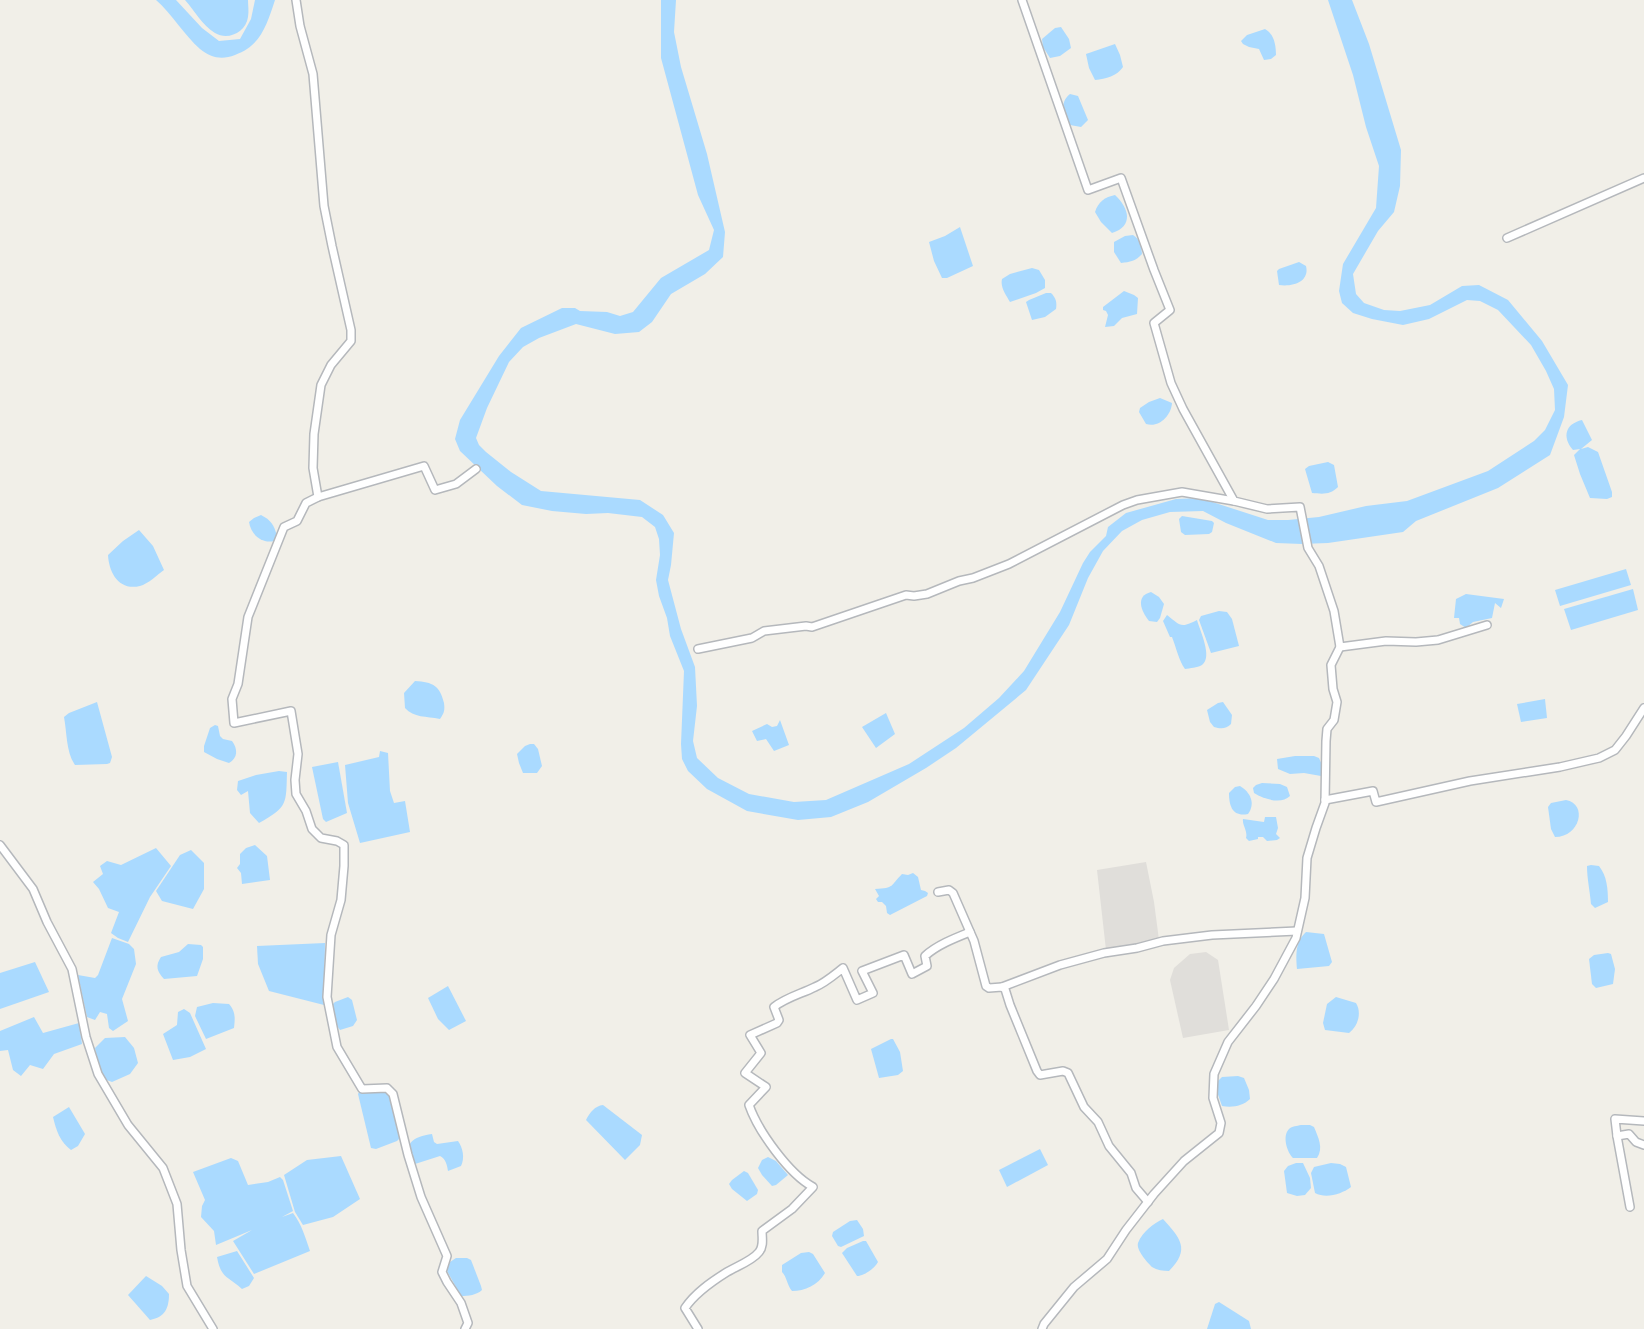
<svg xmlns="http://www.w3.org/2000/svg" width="1644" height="1329" font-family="Karla,sans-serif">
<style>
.industrial{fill:#e0deda}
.water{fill:#aadaff}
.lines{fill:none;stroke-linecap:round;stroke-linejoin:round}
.minor-casing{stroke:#b5b8bc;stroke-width:10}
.minor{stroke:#fff;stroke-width:7}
</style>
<rect width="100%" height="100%" fill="#f1efe8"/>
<!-- industrial -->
<g class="industrial">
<path d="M1146 862 1154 902 1159 940 1132 948 1106 950 1097 870Z"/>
<path d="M1206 952 1218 960 1229 1030 1183 1038 1170 980 1174 968 1190 954Z"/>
</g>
<!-- water -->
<g class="water">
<path d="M156 0H176L202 28 219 41 240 39 251 19 255 0H275C267 24 261 46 235 55 222 60 211 58 200 49 185 36 172 14 156 0Z"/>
<path d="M185 0H248C248 5 249 11 248 17 246 32 228 41 215 33 202 25 195 11 185 0Z"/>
<path d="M661 0H676L674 32 681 67 707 154 725 232 723 257 705 274 671 294 652 322 639 332 615 334 576 324 539 338 523 347 509 362 487 408 476 438 479 445 486 452 511 472 541 491 640 500 663 515 674 533 671 565 668 580 681 629 695 667 697 706 693 741 697 758 718 778 749 794 794 802 826 800 909 764 964 728 999 698 1024 671 1060 612 1083 563 1090 552 1106 536 1108 527 1126 513 1176 499 1200 498 1268 520H1288L1319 517 1366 506 1407 501 1488 471 1534 441 1545 430 1555 410 1554 389 1546 371 1531 345 1498 310 1480 301 1467 300 1429 319 1403 325 1372 319 1353 313 1342 303 1339 291 1343 264 1376 208 1379 166 1366 127 1353 75 1328 0H1352L1369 44 1401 150 1400 186 1394 212 1378 231 1353 274 1356 294 1364 303 1384 310 1400 311 1430 305 1462 286 1479 285 1508 300 1542 341 1568 385 1564 417 1550 455 1498 488 1416 521 1403 532 1328 543 1302 544 1276 543 1226 523 1203 511 1170 512 1142 520 1122 531 1103 551 1088 578 1069 625 1026 690 956 748 926 768 868 802 831 817 798 820 747 811 707 789 688 771 682 759 681 744 684 671 670 636 667 618 659 596 656 580 660 555 659 539 655 527 642 517 608 513 586 514 552 511 522 505 497 486 460 451 455 439 460 420 499 356 521 328 562 308H575L580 311 607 312 620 316 633 312 661 278 709 250 714 230 698 195 661 58Z"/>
<path d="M1061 27 1069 39 1071 48 1060 56 1050 58 1043 47 1042 39 1055 28Z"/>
<path d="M1265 29C1274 34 1276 45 1276 55L1271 59 1264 60 1259 49 1249 47 1243 44 1241 41 1247 35Z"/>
<path d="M1115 44 1120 55 1123 67C1117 76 1106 79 1095 80L1089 68 1086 54Z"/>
<path d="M1070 94 1078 96 1088 120 1081 127 1070 125C1065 113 1058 104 1070 94Z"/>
<path d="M1115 195C1129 208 1134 226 1112 233L1101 222 1095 212C1098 202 1105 197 1115 195Z"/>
<path d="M960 227 973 266 947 278H942L934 261 929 242 945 236Z"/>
<path d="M1133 235C1140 239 1141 246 1142 254 1136 261 1130 262 1121 263L1114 252V242L1125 236Z"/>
<path d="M1299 262 1306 266C1310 282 1292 287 1279 285L1277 271 1279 269Z"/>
<path d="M1032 268 1039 270 1045 280V288L1036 293 1010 302C1006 295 1000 287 1002 279L1010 274Z"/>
<path d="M1124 291 1134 295 1138 298 1137 314 1122 318 1114 326 1105 327 1108 315 1106 311 1103 310V307Z"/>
<path d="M1046 293H1051C1056 298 1057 302 1056 309L1045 317 1032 320 1026 302 1029 300Z"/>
<path d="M1160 398 1172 403C1171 416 1159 428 1146 424L1139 412 1140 408 1149 402Z"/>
<path d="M1582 420 1592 440 1581 449 1588 447 1598 452 1612 492V497L1607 499 1590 498 1580 474 1574 455 1580 449 1573 450C1562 437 1565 424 1582 420Z"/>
<path d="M1328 462 1334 465 1338 487C1330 495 1323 494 1312 493L1305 469 1309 466Z"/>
<path d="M261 515C271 520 274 525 277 536L274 541C262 544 251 535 249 522L254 518Z"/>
<path d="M1182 516 1212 521 1214 523 1212 532 1209 534 1185 535 1181 532 1179 519Z"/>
<path d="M139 530 153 546 164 570C157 575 148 584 140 586 119 591 109 573 108 555L123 541Z"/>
<path d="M1626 569 1631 585 1560 606 1555 590Z"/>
<path d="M1633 589 1638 610 1571 630 1564 609Z"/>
<path d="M1151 592 1159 597 1164 604 1160 618 1157 622 1149 621C1141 611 1135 596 1151 592Z"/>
<path d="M1466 594 1504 599 1501 608 1495 603 1492 618 1473 622 1466 628 1460 624 1459 618H1454L1456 599Z"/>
<path d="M1219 611 1227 612 1232 619 1239 646 1211 653 1199 620 1201 616Z"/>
<path d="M1167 615C1180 625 1180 629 1197 620 1200 631 1213 657 1202 665 1197 668 1190 668 1185 669 1179 661 1176 647 1172 637H1170L1163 621Z"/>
<path d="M415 681C433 682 440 686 444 703 445 711 444 713 440 719 426 716 414 718 405 708L404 693Z"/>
<path d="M1545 699 1547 718 1521 722 1517 704Z"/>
<path d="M97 702 112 757 110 763 107 764 75 765C66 752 67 733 64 717L69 713Z"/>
<path d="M1223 702 1232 715 1231 724C1226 729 1221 729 1214 727L1210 722 1207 710 1218 703Z"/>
<path d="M886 713 895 734 876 748 862 727Z"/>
<path d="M780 720 789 745 774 751 766 739 757 741 752 731 767 724 772 727 777 726Z"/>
<path d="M215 725 218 726 220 736 223 739 232 741C238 749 238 758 229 763L217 759 204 752V746L210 728Z"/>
<path d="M530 744H534L538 749 542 766 537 773H523L519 763 517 754 525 746Z"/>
<path d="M380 751 388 753 390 791 394 803 405 801 410 832 360 843 348 803 345 765 379 757Z"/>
<path d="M1295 756H1314L1319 758 1322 765 1321 776 1304 773 1290 774 1278 769 1277 759Z"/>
<path d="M338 762 347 813 326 822 323 819 312 767Z"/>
<path d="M279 771 287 772C286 804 288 807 259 823L250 813 248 791 241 795 237 790 238 781 256 775Z"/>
<path d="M1262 783 1280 784 1287 787 1290 796C1281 805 1264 799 1254 793L1253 788 1256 785Z"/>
<path d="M1240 786C1250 792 1256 803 1248 814 1233 817 1229 807 1229 793L1235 787Z"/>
<path d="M1566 800C1588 804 1580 837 1555 837L1551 829 1548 807 1551 803Z"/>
<path d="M1265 817H1276L1278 828 1276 834 1280 838 1277 840 1267 841 1263 837H1258V839L1249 841 1246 838C1248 831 1242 825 1243 819L1264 822Z"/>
<path d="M255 845 267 856 270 880 242 884 241 873 237 868 240 864V854L246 848Z"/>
<path d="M156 848 171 866 150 897 128 942 118 938 111 933 119 912 108 908 99 889 93 882 103 874 100 866 107 861 121 865Z"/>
<path d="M191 850 204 863V889L193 909 162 901 156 891 180 855Z"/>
<path d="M1591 865 1599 866C1607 876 1608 889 1608 902L1595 908 1591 904C1590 891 1587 879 1587 866Z"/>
<path d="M913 873 918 877 921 890 925 891 928 893 927 896 890 915 887 913 886 906 882 902H878L876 899 879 896 875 889C895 888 890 886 902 874L908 875Z"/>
<path d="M1306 932 1324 934 1332 962 1329 966 1297 969C1296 955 1295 942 1306 932Z"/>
<path d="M112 938 129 944 134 949 136 964 122 999 128 1021 113 1031 109 1028 107 1014 100 1012 95 1020 87 1017 78 975 95 978 98 975Z"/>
<path d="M325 943 324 1005 269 991 258 964 257 946Z"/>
<path d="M188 944 201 945 203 947V959L197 976 164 979C157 971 155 966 161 957L179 952Z"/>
<path d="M1608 953 1611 954 1615 969 1613 984 1596 988 1592 984 1589 959 1594 955Z"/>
<path d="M35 962 49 992 0 1009V973Z"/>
<path d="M448 986 466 1021 449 1030 438 1019 428 998Z"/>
<path d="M348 997 352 1000 357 1020 353 1026 340 1030 337 1026 332 1005 335 1002Z"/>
<path d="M1336 997 1356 1003C1362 1013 1358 1026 1349 1033L1325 1030 1323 1023 1327 1004Z"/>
<path d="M213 1003 229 1004C236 1012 235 1019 234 1028L206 1039 195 1016 197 1007Z"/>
<path d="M184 1009 190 1013 206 1049 190 1057 173 1060 163 1034 177 1025 178 1012Z"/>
<path d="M34 1017 43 1033 79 1023 82 1044 54 1054 43 1069 30 1065 21 1076 13 1070 8 1050 0 1051V1031Z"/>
<path d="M125 1037 134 1048 138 1063 130 1074 112 1082 104 1079 100 1073 95 1048 105 1038Z"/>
<path d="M891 1039H893L900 1052 903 1071 898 1075 879 1078 871 1049Z"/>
<path d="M1238 1076 1244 1078 1249 1090 1250 1099C1243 1106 1232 1108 1222 1106L1216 1089V1083L1222 1077Z"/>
<path d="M365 1089 379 1090 388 1093 400 1138 397 1141 376 1149 371 1148 358 1094 359 1092Z"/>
<path d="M603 1105 642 1135 640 1145 625 1160 586 1120C590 1112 595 1106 603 1105Z"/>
<path d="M69 1107 85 1134 78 1146 71 1150C60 1142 56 1130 53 1117Z"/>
<path d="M1301 1125H1310L1314 1127C1318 1137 1324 1148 1317 1158H1293C1287 1152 1282 1136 1289 1129 1292 1126 1297 1126 1301 1125Z"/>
<path d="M432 1134 434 1142 437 1144 458 1141C463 1148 465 1158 461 1166L448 1171C447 1165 446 1159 440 1156L415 1164C401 1143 413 1137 432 1134Z"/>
<path d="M1040 1149 1048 1165 1007 1187 999 1170Z"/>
<path d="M341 1156 360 1199 333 1217 303 1225 295 1212 284 1175 307 1160Z"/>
<path d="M768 1157 776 1161 788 1175 776 1185 772 1186 762 1175 758 1168 762 1160Z"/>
<path d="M231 1158 238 1161 248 1185 268 1182 280 1177 283 1180 293 1211 282 1217 293 1213C302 1225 305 1237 310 1251L254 1274 233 1241 252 1230 216 1245 214 1231 201 1217 202 1206 205 1200 193 1172Z"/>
<path d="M1296 1163H1303L1310 1178 1311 1188 1305 1195 1297 1196 1287 1193 1284 1171 1288 1166Z"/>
<path d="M1331 1163 1340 1164 1346 1167 1351 1187C1342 1194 1326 1199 1315 1193L1311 1173 1314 1167Z"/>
<path d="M744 1171 748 1173 758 1190 757 1194 747 1201 732 1189 729 1184 732 1180Z"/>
<path d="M1163 1219C1180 1238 1191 1249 1169 1271 1163 1271 1157 1270 1152 1267 1147 1262 1136 1250 1138 1243 1142 1232 1154 1223 1163 1219Z"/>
<path d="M857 1220 863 1229 864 1236 841 1247 838 1246 832 1236 833 1232 850 1221Z"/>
<path d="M863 1241H866L878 1262C875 1268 864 1276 857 1276L842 1253 847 1248Z"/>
<path d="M237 1251 254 1278 249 1286 242 1289C228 1276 221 1279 217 1257Z"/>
<path d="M809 1252 813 1254 825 1273C818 1285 805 1291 792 1291 787 1285 787 1277 782 1272V1265L801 1253Z"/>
<path d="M456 1258H467L471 1260 481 1286 482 1290C477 1295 468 1296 461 1296L447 1271 450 1262Z"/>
<path d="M146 1276 162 1286 169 1294C169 1308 165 1317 150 1320L128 1295Z"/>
<path d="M1219 1302 1249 1321 1251 1329H1207L1215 1304Z"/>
</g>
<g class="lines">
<defs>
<g id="minor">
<path d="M296 0 300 26 313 74 324 206 332 246 351 330V341L331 365 321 385 314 434 313 468 318 497 306 503 297 521 284 527 248 617 238 684 232 699 234 723 291 711 298 754 295 780 296 794 306 811 312 829 321 838 337 841 344 845V866L341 900 331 935 327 997 337 1047 362 1089 387 1088 393 1094 408 1155 421 1197 447 1256 442 1272 447 1282 461 1303 468 1323 465 1329"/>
<path d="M1022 0 1088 190 1121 178 1154 270 1170 310 1154 323 1171 383 1183 409 1234 501 1267 509 1300 507 1308 548 1319 566 1334 611 1340 647 1331 665 1333 689 1337 702 1334 720 1327 729 1326 741 1325 803 1316 828 1307 858 1305 898 1296 938 1274 979 1256 1006 1228 1042 1214 1074 1213 1098 1221 1123 1219 1133 1184 1161 1154 1194 1126 1230 1107 1259 1074 1287 1044 1324 1042 1329"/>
<path d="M1507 238 1644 178"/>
<path d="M318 497 424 466 435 490 456 484 476 469"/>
<path d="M1340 647 1386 641 1416 642 1438 640 1487 625"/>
<path d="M698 649 752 638 764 631 806 626 812 627 906 595 914 596 927 594 959 581 973 578 1009 564 1123 505 1137 500 1182 492 1234 501"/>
<path d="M1325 800 1373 791 1376 802 1470 781 1560 767 1599 758 1615 750 1626 736 1644 708"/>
<path d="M0 845 33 889 47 922 72 969 86 1037 98 1074 128 1125 163 1168 177 1204 181 1250 187 1286 213 1329"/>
<path d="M938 892 949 890 953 893 974 941 986 986 989 988 1002 987 1005 989 1010 1005 1037 1071 1040 1075 1063 1071 1068 1073 1084 1107 1098 1122 1109 1146 1131 1173 1136 1188 1148 1202"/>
<path d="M1002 987 1060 965 1104 953 1137 948 1163 941 1212 935 1297 931"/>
<path d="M1617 1136 1615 1119 1644 1121"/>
<path d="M1630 1207 1617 1136 1629 1134 1636 1142 1644 1145"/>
<path d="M698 1329 685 1308C695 1293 711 1282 727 1272 737 1266 752 1261 759 1252 764 1246 762 1238 762 1231L792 1209 813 1187C789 1174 758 1131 749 1105L766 1087 745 1073 761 1053 750 1035 777 1023 779 1020 774 1007C787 997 801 994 815 987 825 983 834 975 843 968L857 1000 873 993 862 971 904 955 912 974 927 966 925 956C937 945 955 938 970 932"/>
</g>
</defs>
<!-- minor casing -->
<use href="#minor" class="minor-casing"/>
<!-- minor -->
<use href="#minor" class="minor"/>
</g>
</svg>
